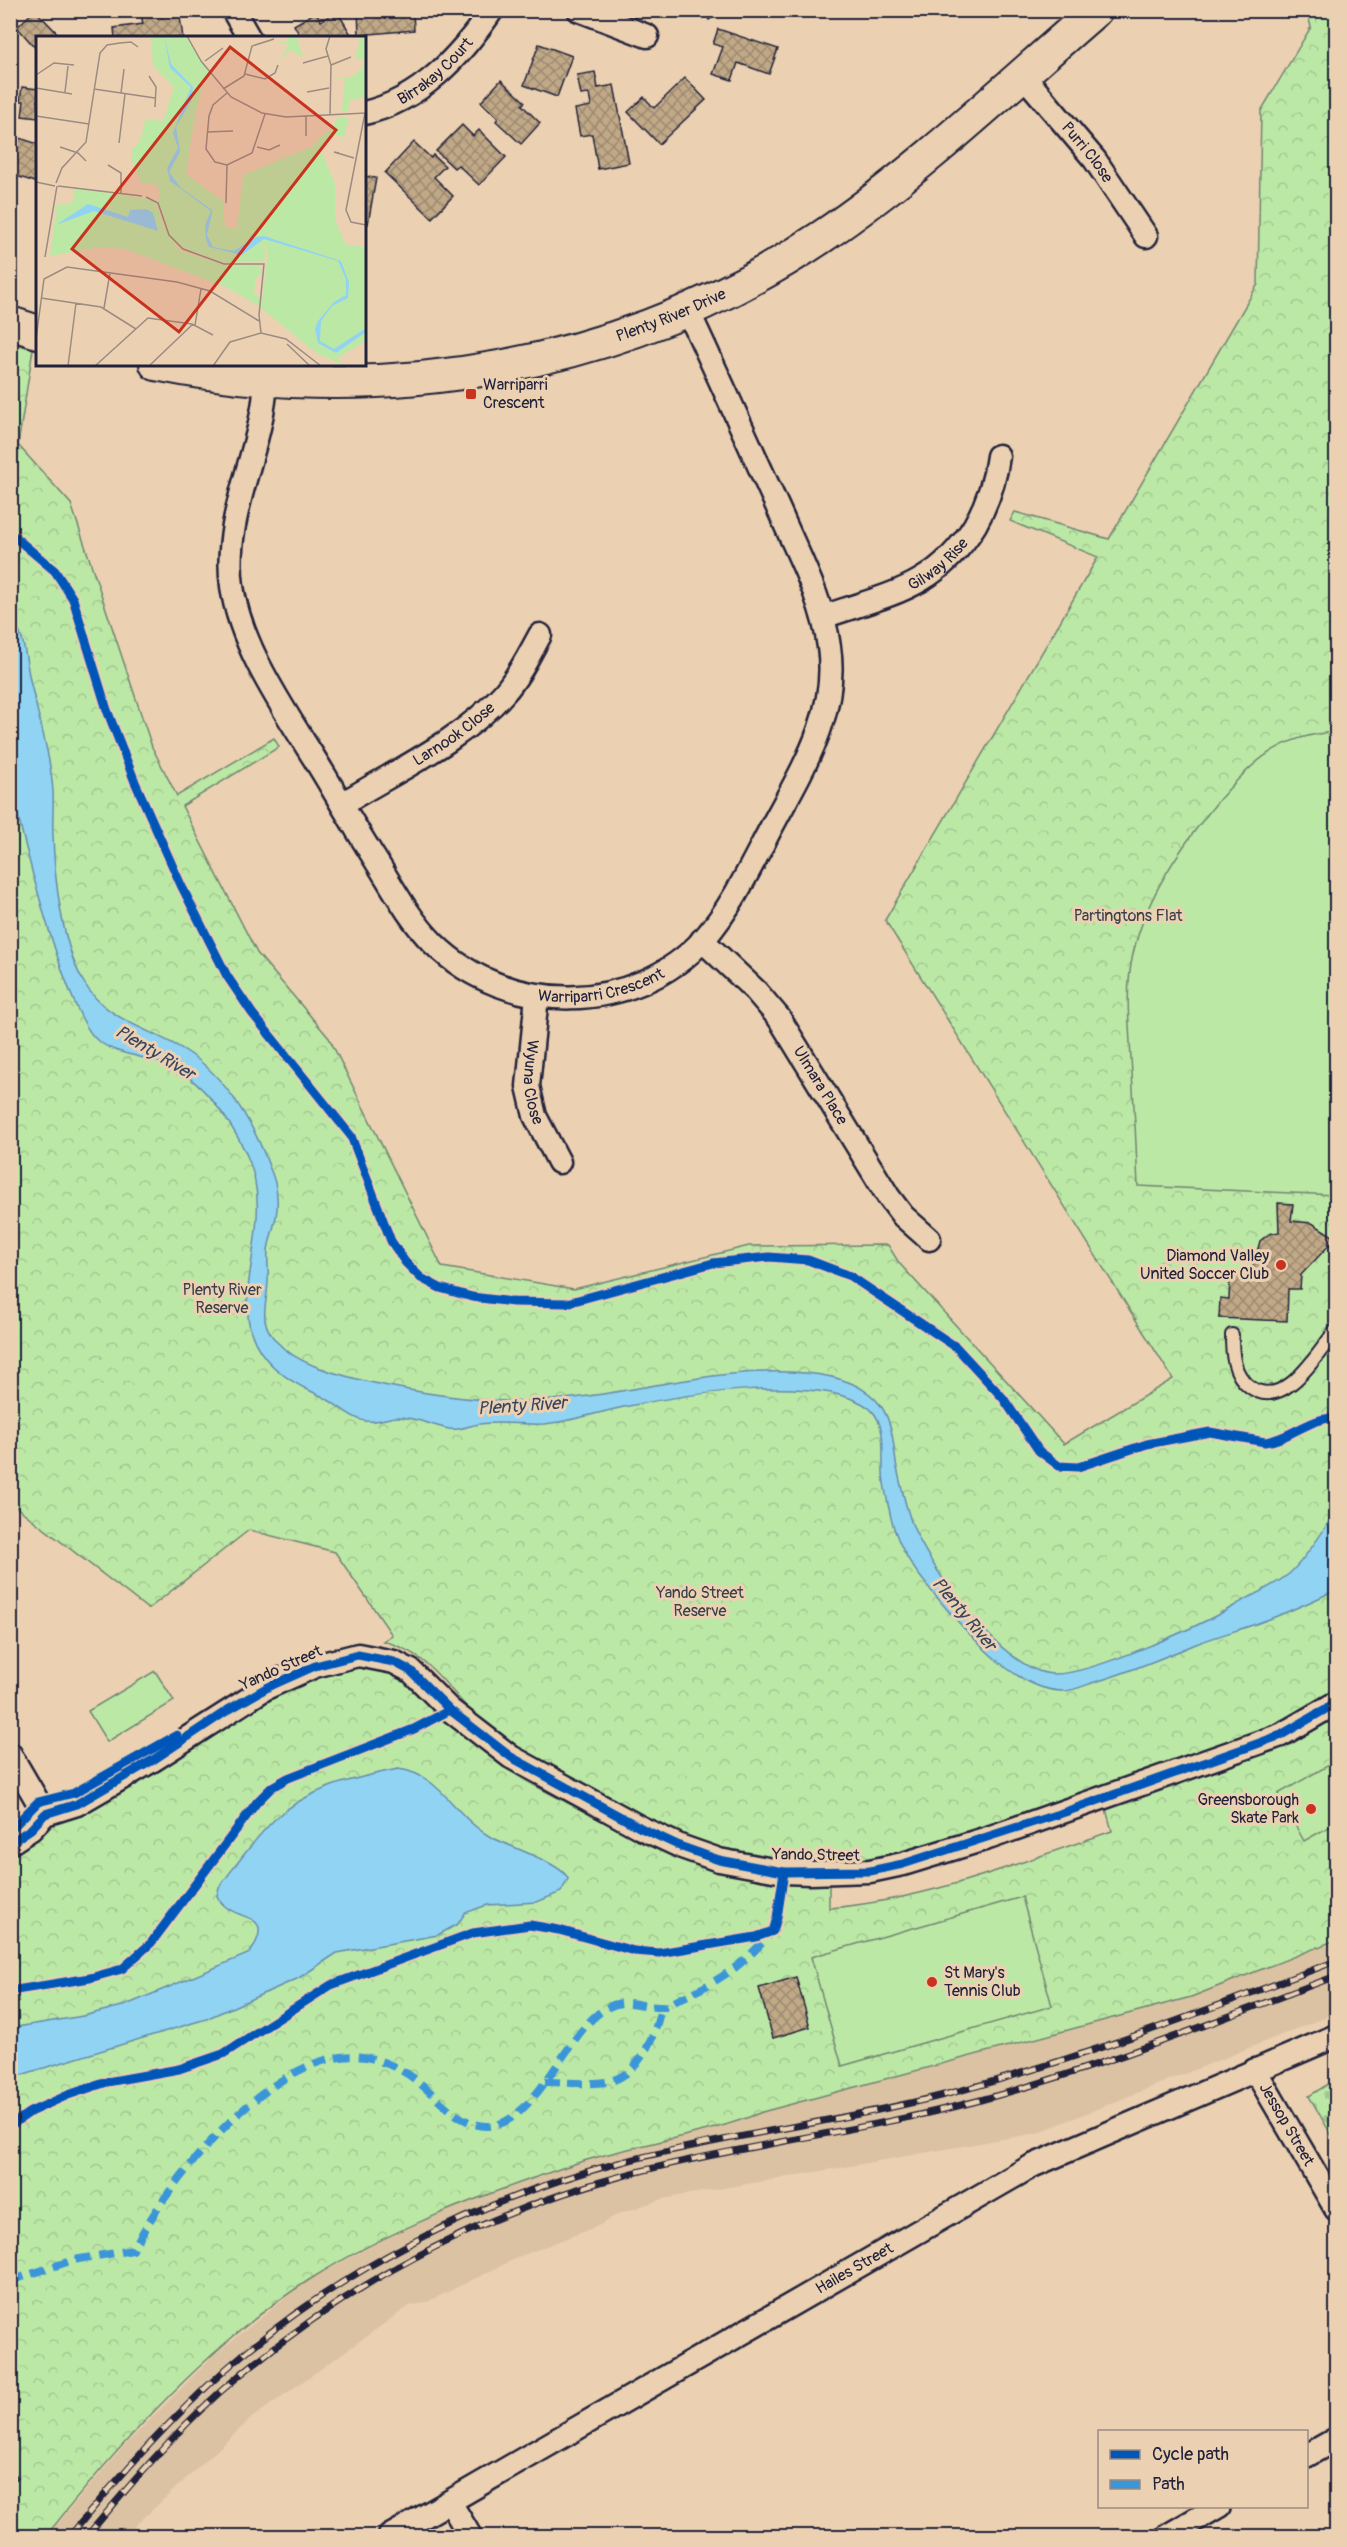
<svg xmlns="http://www.w3.org/2000/svg" width="1347" height="2547" font-family="Pangolin,sans-serif">
<style>
.built{fill:#dac2a3}
.cemetery{fill:url(#cemetery-stones);stroke:#6f8570;stroke-width:1.5}
.park{fill:url(#park-crowns);stroke:#6f8570;stroke-width:1.5}
.pitch{fill:#bce8a6;stroke:#6f8570;stroke-width:1.5}
.water{fill:#91d3f3;stroke:#658ca9;stroke-width:1.5}
.building{fill:url(#building-cross-hatch);stroke:#22223b;stroke-width:1.5}
.lines{fill:none;stroke-linecap:round;stroke-linejoin:round}
.lane-casing{stroke:#22223b;stroke-width:16}
.street-casing{stroke:#22223b;stroke-width:27}
.secondary-casing{stroke:#22223b;stroke-width:36}
.lane{stroke:#ebd1b2;stroke-width:12}
.street{stroke:#ebd1b2;stroke-width:22}
.secondary{stroke:#ebd1b2;stroke-width:32}
.rail-casing{stroke:#22223b;stroke-width:7}
.rail{stroke:#ebd1b2;stroke-width:4.5;stroke-dasharray:14;stroke-linecap:butt}
.quiet{stroke:#3b95d9;stroke-width:8;stroke-dasharray:15 8;stroke-linecap:butt}
.cycleway-casing{stroke:#ebd1b2;stroke-width:13}
.cycleway{stroke:#0057b8;stroke-width:9}
.poi-dot{fill:#c8321e;stroke:#ebd1b2;stroke-width:2}
.labels{text-anchor:middle;dominant-baseline:central;stroke-width:6;stroke-linejoin:round;paint-order:stroke}
.street-label{font-size:16px;fill:#22223b;stroke:#ebd1b2}
.poi-label{font-size:16px;fill:#22223b;stroke:#ebd1b2;text-anchor:start}
.park-label{font-size:16px;fill:#39404b;stroke:#ebd1b2}
.water-label{font-size:18px;font-style:italic;fill:#384560;stroke:#ebd1b2}
.inset-road{fill:none;stroke:#9b8b82;stroke-width:1.5}
.view{fill:#c8321e;fill-opacity:0.15;stroke:#c8321e;stroke-width:3}
.inset-edge{fill:none;stroke:#22223b;stroke-width:3}
</style>
<defs>
<pattern id="cemetery-stones" width="16" height="16" patternUnits="userSpaceOnUse" patternTransform="scale(1.5)"><rect width="16" height="16" fill="#bce8a6"/><path d="M2 7V4a2 2 0 0 1 4 0v3zM10 15v-3a2 2 0 0 1 4 0v3z" fill="#a1c790"/></pattern>
<pattern id="park-crowns" width="20" height="18" patternUnits="userSpaceOnUse" patternTransform="scale(1.5)"><rect width="20" height="18" fill="#bce8a6"/><path d="M2 6a3 3 0 1 1 6 0M12 15a3 3 0 1 1 6 0" fill="none" stroke="#a1c790"/></pattern>
<pattern id="building-cross-hatch" width="8" height="8" patternUnits="userSpaceOnUse" patternTransform="scale(1.5)"><rect width="8" height="8" fill="#c1a987"/><path d="M0 0l8 8M0 8l8-8" fill="none" stroke="#9c8970"/></pattern>
</defs>
<rect width="100%" height="100%" fill="#ebd1b2"/>
<filter id="ink" filterUnits="userSpaceOnUse"><feTurbulence type="fractalNoise" baseFrequency=".0167" numOctaves="2"/><feDisplacementMap in="SourceGraphic" scale="12" xChannelSelector="R" yChannelSelector="G"/><feConvolveMatrix kernelMatrix="1 2 1 2 8 2 1 2 1" color-interpolation-filters="sRGB"/></filter>
<g filter="url(#ink)">
<!-- built -->
<path class="built" d="M1336 1941V2013L1037 2133 662 2199 618 2214 600 2225 521 2256 425 2303 409 2306 253 2417 124 2536H47L123 2447 214 2355 307 2281 417 2222 587 2159 641 2144 731 2125 762 2112 1191 1997Z"/>
<!-- cemetery -->
<path class="cemetery" d="M1336 2079V2143L1309 2096Z"/>
<!-- park -->
<g class="park">
<path d="M1307 11H1336V1689C1266 1738 1184 1759 1104 1787 1008 1820 895 1869 793 1863 709 1858 635 1812 563 1773 534 1757 504 1741 479 1719 445 1688 432 1654 383 1641L392 1635 335 1552 249 1530 148 1609 11 1503 10 342 33 349 18 445 71 504 152 747 177 796 274 738 279 747 182 806 257 953 329 1038 442 1267 574 1289 749 1246 888 1245 899 1263 1064 1444 1173 1379 885 920 1098 557 1010 521 1015 512 1109 539 1258 284 1261 111 1311 27Z"/>
<path d="M337 1665 390 1667 490 1752C508 1775 544 1790 570 1804 635 1838 701 1871 774 1883 792 1886 811 1884 829 1884V1908C928 1900 1019 1863 1112 1831L1106 1809C1184 1781 1264 1757 1336 1716V1940L1191 1997 762 2112C702 2137 636 2143 574 2164 483 2195 391 2228 309 2280 210 2343 118 2445 46 2536H11L10 1849 267 1700Z"/>
</g>
<!-- pitch -->
<g class="pitch">
<path d="M1336 732V1195L1138 1186C1136 1143 1134 1101 1131 1058 1129 1023 1125 989 1133 954 1146 896 1182 845 1219 800 1254 760 1281 735 1336 732Z"/>
<path d="M155 1671 174 1701 107 1742 88 1711Z"/>
<path d="M1336 1761V1823L1304 1841 1278 1794Z"/>
<path d="M1022 1897 1052 2006 842 2066 811 1957Z"/>
</g>
<!-- water -->
<g class="water">
<path d="M10 614C25 639 24 648 29 675 37 714 50 751 53 791 54 805 52 820 53 834 54 877 62 944 83 981 107 1023 152 1028 189 1053 226 1078 254 1124 269 1166 273 1175 277 1187 277 1197 279 1216 271 1232 268 1250 267 1260 269 1271 268 1282 267 1307 257 1320 277 1342 298 1365 337 1374 365 1381 418 1393 483 1403 537 1401 627 1397 714 1365 805 1373 832 1375 864 1383 881 1406 894 1425 893 1447 897 1468 901 1486 905 1504 911 1521 926 1564 1004 1673 1053 1674 1091 1675 1199 1626 1234 1606 1251 1595 1275 1586 1290 1573 1301 1563 1322 1534 1329 1521 1333 1512 1334 1500 1336 1490V1590C1317 1599 1297 1608 1277 1616 1251 1627 1222 1634 1196 1644 1162 1658 1130 1672 1095 1682 1086 1685 1073 1691 1064 1691 1021 1692 977 1643 951 1614 920 1578 896 1552 888 1504 886 1494 883 1482 883 1472 882 1449 888 1417 863 1404 812 1375 686 1394 629 1406 601 1411 572 1422 544 1424 523 1425 501 1421 480 1424 469 1425 460 1431 449 1429 432 1426 414 1416 396 1417 385 1418 376 1423 365 1421 349 1418 334 1401 319 1395 183 1336 291 1245 245 1151 229 1119 202 1079 167 1065 144 1055 117 1056 97 1040 66 1014 17 822 10 776 8 758 10 739 10 722 10 686 10 650 10 614Z"/>
<path d="M398 1769C441 1774 454 1816 489 1836 505 1845 564 1864 568 1879L561 1892 537 1902 487 1905 465 1913 458 1924 438 1935 337 1953 299 1978 206 2019 11 2078V2028L83 2016 126 2005 250 1953C279 1907 232 1926 217 1896L219 1887C237 1864 254 1839 275 1819 309 1788 354 1778 398 1769Z"/>
</g>
<!-- building -->
<g class="building">
<path d="M35 10 62 38H38V51L17 27Z"/>
<path d="M179 10 183 38H115L114 28 143 24 141 14Z"/>
<path d="M358 10H413L414 30 359 35Z"/>
<path d="M703 10H724L709 20Z"/>
<path d="M337 11 353 38H295L299 34 294 25 316 12 321 21Z"/>
<path d="M718 29 778 49 769 74 738 63 732 80 713 74 723 47 713 44Z"/>
<path d="M539 44 572 56 557 97 524 85Z"/>
<path d="M595 72 598 88 614 85 629 163 598 169 592 134 580 136 575 109 591 106 589 94 581 95 577 75Z"/>
<path d="M685 78 706 100 659 144 628 112 644 97 654 108Z"/>
<path d="M501 80 525 102 522 105 540 123 521 144 496 121 498 118 481 102Z"/>
<path d="M22 87 38 89V118L22 116 24 101H20Z"/>
<path d="M462 125 473 136 479 130 506 157 479 185 458 165 454 168 436 151Z"/>
<path d="M10 135 38 144V183L10 174Z"/>
<path d="M414 142 431 158 433 155 445 166 434 177 453 196 432 218 385 173Z"/>
<path d="M364 176 376 178 368 224H364Z"/>
<path d="M1278 1203 1293 1204 1291 1221 1312 1223 1336 1238 1301 1275 1300 1289H1288L1287 1321 1219 1318 1220 1298 1229 1299 1230 1275 1252 1276 1253 1255 1256 1256 1260 1241 1269 1234 1279 1232Z"/>
<path d="M796 1977 810 2027 773 2038 759 1988Z"/>
<path d="M10 2467 18 2478 10 2483Z"/>
</g>
<g class="lines">
<defs>
<path id="lane" d="M1232 1335C1232 1354 1233 1374 1249 1386 1284 1414 1319 1351 1336 1330"/>
<g id="street">
<path d="M233 10 249 38"/>
<path d="M579 10 647 36"/>
<path id="s1" d="M1022 74 1095 160 1146 236"/>
<path id="s2" d="M364 113C420 101 461 55 492 10"/>
<path id="s3" d="M266 380C263 450 222 515 232 586 241 653 294 723 328 781 346 812 364 842 383 872 398 897 413 923 434 944 507 1016 634 1016 704 939 732 907 751 866 771 828 801 771 839 714 829 647 823 601 800 559 782 517 751 448 720 379 688 311"/>
<path id="s4" d="M823 617C888 594 936 589 975 525 988 502 995 482 998 456"/>
<path id="s5" d="M342 804C394 772 463 740 504 693 519 676 529 655 540 635"/>
<path id="s6" d="M702 940 756 991 779 1018 888 1196 903 1216 929 1239"/>
<path id="s7" d="M537 996 528 1086 535 1116 559 1162"/>
<path d="M268 1687 315 1666 358 1655 394 1662 411 1671 450 1710 511 1757 641 1828 682 1847 719 1860 784 1872 810 1873 870 1871 903 1864 991 1837 1281 1735 1336 1703"/>
<path d="M10 1754 45 1814"/>
<path d="M10 1843 31 1829 45 1814 77 1804 153 1760 280 1679"/>
<path id="s8" d="M1255 2070 1336 2209"/>
<path d="M1306 2456 1336 2439"/>
<path d="M450 2502 470 2536"/>
<path id="s9" d="M390 2536 1032 2166 1336 2036"/>
<path d="M1167 2536 1219 2506"/>
</g>
<g id="secondary">
<path d="M10 323 38 332"/>
<path id="s10" d="M156 364C384 410 629 367 823 236 918 172 1009 85 1096 10"/>
</g>
</defs>
<!-- lane casing -->
<use href="#lane" class="lane-casing"/>
<!-- street casing -->
<use href="#street" class="street-casing"/>
<!-- secondary casing -->
<use href="#secondary" class="secondary-casing"/>
<!-- lane -->
<use href="#lane" class="lane"/>
<!-- street -->
<use href="#street" class="street"/>
<!-- secondary -->
<use href="#secondary" class="secondary"/>
<defs>
<g id="rail">
<path d="M70 2536C118 2477 169 2420 226 2369 337 2271 479 2199 622 2162 728 2135 838 2122 944 2095 1078 2060 1207 2010 1336 1961"/>
<path d="M87 2536C129 2486 171 2436 220 2392 340 2287 479 2213 633 2173 747 2144 864 2131 977 2101 1100 2068 1218 2020 1336 1976"/>
</g>
</defs>
<!-- rail casing -->
<use href="#rail" class="rail-casing"/>
<!-- rail -->
<use href="#rail" class="rail"/>
<!-- quiet -->
<g class="quiet">
<path d="M545 2082C564 2082 586 2085 606 2082 639 2077 655 2036 661 2008"/>
<path d="M10 2281 73 2260 133 2250C168 2180 289 2027 380 2061 392 2065 406 2072 416 2080 437 2096 457 2125 487 2126 532 2127 566 2037 599 2013 623 1995 634 2006 659 2007 666 2008 677 2000 684 1997 723 1978 741 1967 770 1934"/>
</g>
<defs>
<g id="cycleway">
<path d="M10 533 55 571 73 599 107 710 135 782 181 885 227 976 252 1013 351 1136 391 1241 405 1262 421 1278 440 1288 472 1297 513 1302 567 1303 713 1263 769 1257 808 1260 850 1276 956 1347 1003 1398 1039 1451 1059 1466 1078 1467 1147 1444 1210 1432 1265 1442C1291 1439 1309 1417 1336 1418"/>
<path d="M10 1830 38 1802 74 1793 177 1735"/>
<path d="M10 1843 31 1829 45 1814 77 1804 153 1760 228 1710 268 1687 315 1666 358 1655 394 1662 411 1671 450 1710 511 1757 641 1828 682 1847 719 1860 784 1872 870 1871 903 1864 1065 1812 1254 1745 1281 1735 1336 1703"/>
<path d="M10 1991 90 1978 122 1969 151 1943 257 1802 272 1787 288 1778 414 1729 450 1710"/>
<path d="M10 2126 30 2112 68 2095 107 2082 179 2069 223 2054 331 1985 473 1933 530 1925 559 1930 634 1951 659 1953 756 1937 773 1931 777 1918 784 1872"/>
</g>
</defs>
<!-- cycleway casing -->
<use href="#cycleway" class="cycleway-casing"/>
<!-- cycleway -->
<use href="#cycleway" class="cycleway"/>
</g>
</g>
<!-- markers -->
<g class="poi-dot">
<rect x="465" y="388" width="12" height="12" rx="3"/>
<circle cx="1281" cy="1265" r="6"/>
<circle cx="1311" cy="1809" r="6"/>
<circle cx="932" cy="1982" r="6"/>
</g>
<g class="labels">
<!-- street labels -->
<g class="street-label">
<text stroke="none"><textPath href="#s2" startOffset="84">Birrakay Court</textPath></text>
<text stroke="none"><textPath href="#s1" startOffset="102">Purri Close</textPath></text>
<text stroke="none"><textPath href="#s10" startOffset="525">Plenty River Drive</textPath></text>
<text stroke="none"><textPath href="#s4" startOffset="128">Gilway Rise</textPath></text>
<text stroke="none"><textPath href="#s5" startOffset="132">Larnook Close</textPath></text>
<text stroke="none"><textPath href="#s3" startOffset="806">Warriparri Crescent</textPath></text>
<text stroke="none"><textPath href="#s7" startOffset="87">Wyuna Close</textPath></text>
<text stroke="none"><textPath href="#s6" startOffset="189">Ulmara Place</textPath></text>
<text transform="translate(281 1668) rotate(-24)">Yando Street</text>
<text transform="translate(816 1855) rotate(1)">Yando Street</text>
<text stroke="none"><textPath href="#s8" startOffset="63">Jessop Street</textPath></text>
<text stroke="none"><textPath href="#s9" startOffset="536">Hailes Street</textPath></text>
</g>
<!-- poi labels -->
<g class="poi-label">
<text x="483" y="385">Warriparri<tspan x="483" dy="18">Crescent</tspan></text>
<text x="1269" y="1256" text-anchor="end">Diamond Valley<tspan x="1269" dy="18">United Soccer Club</tspan></text>
<text x="1299" y="1800" text-anchor="end">Greensborough<tspan x="1299" dy="18">Skate Park</tspan></text>
<text x="944" y="1973">St Mary's<tspan x="944" dy="18">Tennis Club</tspan></text>
</g>
<!-- park labels -->
<g class="park-label">
<text x="1128" y="916">Partingtons Flat</text>
<text x="222" y="1290">Plenty River<tspan x="222" dy="18">Reserve</tspan></text>
<text x="700" y="1593">Yando Street<tspan x="700" dy="18">Reserve</tspan></text>
</g>
<!-- water labels -->
<g class="water-label">
<text transform="translate(155 1053) rotate(31)">Plenty River</text>
<text transform="translate(522 1406) rotate(-4)">Plenty River</text>
<text transform="translate(964 1614) rotate(50)">Plenty River</text>
</g>
</g>
<!-- overview -->
<g transform="translate(36 36)">
<rect width="330" height="330" fill="#ebd1b2"/>
<path d="M115 0H150L175 40 167 47 158 84 169 87 158 86 150 138 187 165 189 191 201 192 207 139 246 123 241 115 248 122 276 111 287 98 296 94 301 82H313L308 101 297 99 285 115 299 147V183L309 208 330 211V305L301 322 309 330 280 317 225 272 232 215 223 202 230 215 228 225 189 227 149 213 134 199 122 165 124 155 118 147 106 148 95 123V115L104 105 110 83 127 85 138 51 117 30ZM251 0H260L267 21 254 14 243 24 253 9 241 6H252ZM325 0H330V61L314 64 312 75H306L309 43 296 42 315 41 326 33 327 24 319 22ZM38 152 119 164 129 193 144 215 189 229 223 228 226 239 220 241 218 256 224 262 223 270 190 251 89 213 65 211 14 220 21 167 28 169 37 165Z" fill="#bce8a6"/>
<path d="M243 149 253 151 266 165 248 190 231 193 210 175 224 157ZM137 216 157 225 153 235 132 227ZM249 218 252 226 296 232 302 245 297 259 277 272 263 264 229 261 234 224ZM330 247V280L323 276 317 264 319 255ZM296 282 317 283 316 295 296 294Z" fill="#bce8a6"/>
<path d="M128 0 135 28 157 51 156 63 140 91 144 116 133 136 145 152 176 174V177L171 199 177 211 198 215 220 201 228 200 305 225 313 246 312 262 296 270 285 285 284 305 298 313 330 292V296L300 317 282 307 279 293 282 285 298 266 310 259V243L302 225 228 203 206 219 173 211 170 203 169 189 175 175 134 145 131 132 142 112 137 97 155 51 134 32ZM52 168 92 181 94 174 111 173 117 177 122 195 58 175 20 189Z" fill="#91d3f3"/>
<path class="inset-road" d="M151 0 165 25M165 25 195 61 226 77 250 81 330 77M169 25 187 12M267 27 292 20M295 29 315 21M209 38 229 43 239 37 242 29M0 39 18 27 38 29M113 40 120 51 119 71M0 52 36 58M58 53 119 62M187 53 208 40 216 10 238 3M29 56 32 30M271 56 293 52M85 57 88 33M191 57 177 69 173 80 170 113 179 126 191 129 216 117 229 78M329 77 310 174 315 186 330 189M294 79 295 29 290 13 294 0M0 80 53 88M171 96 197 95M270 100V80M83 107 89 58M24 111 42 117 50 125M221 111 233 114 244 109M303 117 298 116 318 122M72 129 85 137V157M0 146 19 150M20 147 26 132 50 106 64 17 71 9 84 7 95 6 102 11M22 150 106 160M110 161 122 167 133 199 147 213 188 228H228L223 279 225 297M190 167 191 129M9 221 21 150M5 262 65 271 100 293M68 272 74 237M159 289 165 253M0 303 8 243 31 231 141 246 174 255 223 285M251 308 274 330M32 330 40 267M59 330 112 282 156 288 177 299M113 330 157 288M177 330 194 306 225 297 250 303 285 330"/>
<path class="view" d="M194 11 300 94 143 296 36 213Z"/>
<rect width="330" height="330" class="inset-edge"/>
</g>
<!-- margin -->
<rect width="1347" height="2547" fill="none" stroke="#ebd1b2" stroke-width="36"/>
<rect x="18" y="18" width="1311" height="2511" fill="none" stroke="#22223b" stroke-width="2" filter="url(#ink)"/>
<!-- legend -->
<rect x="1098" y="2430" width="210" height="78" fill="#ebd1b2" stroke="#9b8b82" stroke-width="1.5"/>
<rect x="1110" y="2450" width="30" height="9" fill="#0057b8" stroke="#9b8b82" stroke-width="1.5"/>
<text x="1152" y="2460" font-size="18" fill="#22223b">Cycle path</text>
<rect x="1110" y="2480" width="30" height="9" fill="#3b95d9" stroke="#9b8b82" stroke-width="1.5"/>
<text x="1152" y="2490" font-size="18" fill="#22223b">Path</text>
</svg>
